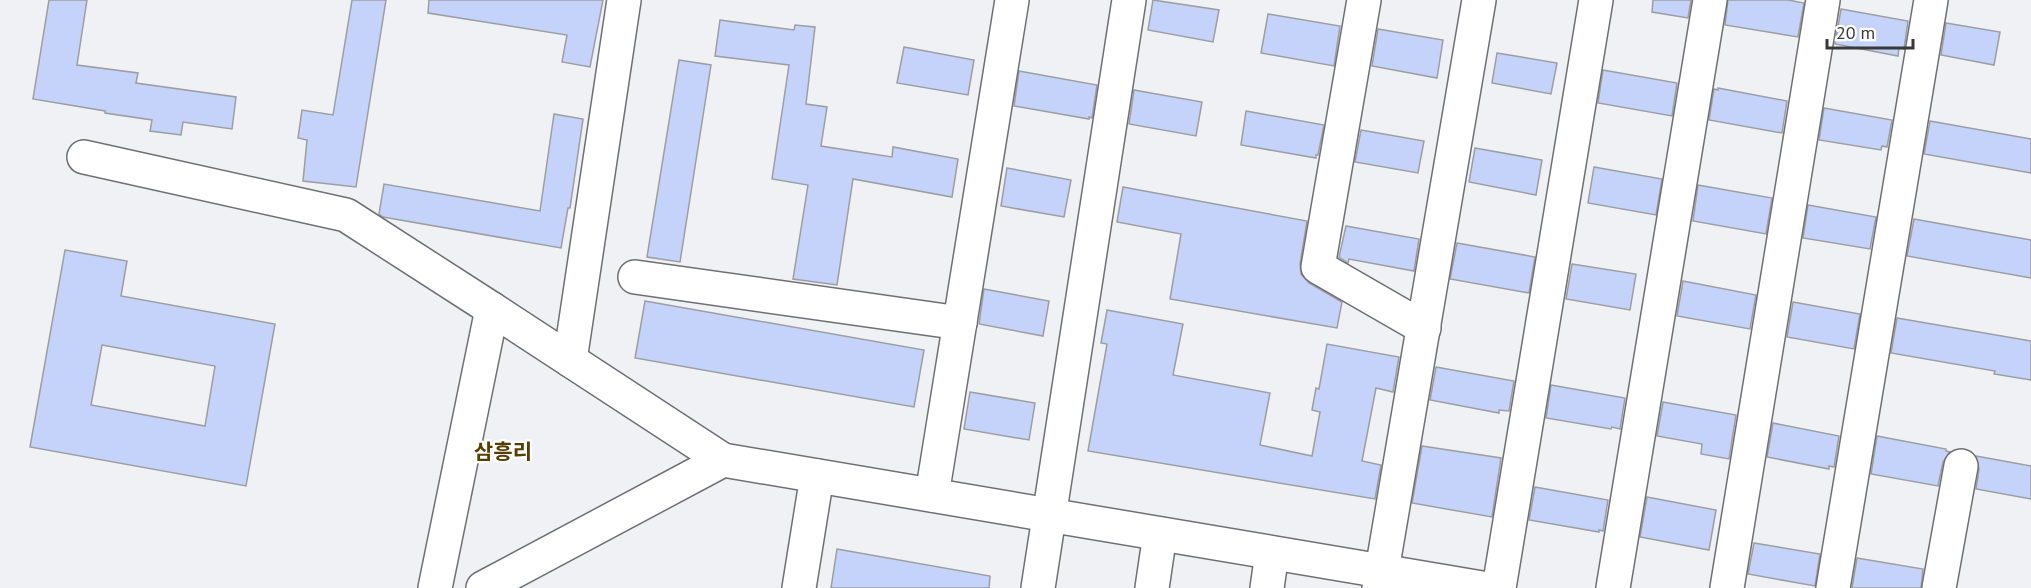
<svg xmlns="http://www.w3.org/2000/svg" width="2031" height="588" font-family="'PT Sans','Noto Sans KR',sans-serif">
<style>
.building{fill:#c5d2fa;stroke:#9d9ea1;stroke-width:1.5;fill-rule:evenodd}
.lines{fill:none;stroke-linecap:round;stroke-linejoin:round}
.minor-casing{stroke:#6f7073;stroke-width:36}
.minor{stroke:#fff;stroke-width:33}
.labels{text-anchor:middle;dominant-baseline:central;stroke-width:4.5;stroke-linejoin:round;paint-order:stroke}
.quarter-label{font-size:21px;font-weight:bold;fill:#593c00;stroke:#fff}
</style>
<rect width="100%" height="100%" fill="#f0f1f4"/>
<!-- building -->
<g class="building">
<path d="M49 0H87L77 65 138 73 136 83 236 97 232 129 183 122 181 135 150 131 152 120 105 113V111L33 99Z"/>
<path d="M352 0H386L356 187 303 181 307 140 298 138 302 110 333 115Z"/>
<path d="M429 0H603L590 67 562 62 567 35 428 13Z"/>
<path d="M1153 0 1219 10 1213 42 1148 30Z"/>
<path d="M1653 0H1691L1688 18 1652 12Z"/>
<path d="M1728 0H1788L1804 3 1798 37 1725 25Z"/>
<path d="M1841 9 1908 21 1904 49 1899 48 1898 56 1835 44Z"/>
<path d="M1268 14 1340 26 1334 66 1261 53Z"/>
<path d="M720 20 794 30 795 25 815 27 806 104 827 107 821 146 892 157 893 147 958 159 952 197 853 179 837 285 793 279 808 185 772 179 789 65 715 56Z"/>
<path d="M1946 23 2000 32 1994 65 1941 55Z"/>
<path d="M1378 29 1443 40 1437 78 1372 66Z"/>
<path d="M904 47 974 60 968 95 897 83Z"/>
<path d="M1497 53 1557 63 1551 94 1492 83Z"/>
<path d="M679 60 711 65 680 262 647 257Z"/>
<path d="M1603 70 1677 83 1672 116 1598 103Z"/>
<path d="M1019 71 1097 85 1092 118 1089 117V119L1014 106Z"/>
<path d="M1718 88 1787 101 1782 133 1709 120 1714 89 1718 90Z"/>
<path d="M1134 90 1202 102 1196 136 1129 124Z"/>
<path d="M1824 108 1892 120 1887 147 1882 146 1881 150 1819 140Z"/>
<path d="M1246 111 1324 125 1318 155H1316V158L1241 145Z"/>
<path d="M554 114 583 119 570 208H568L561 248 383 217 379 214 384 184 540 211Z"/>
<path d="M1930 121 2031 139V173L1924 154Z"/>
<path d="M1361 130 1424 141 1418 173 1355 162Z"/>
<path d="M1475 148 1542 160 1536 195 1469 182Z"/>
<path d="M1594 167 1662 179 1656 215 1588 203Z"/>
<path d="M1007 168 1071 180 1064 217 1001 206Z"/>
<path d="M1698 185 1772 198 1766 234 1693 221Z"/>
<path d="M1123 187 1307 221 1300 264 1301 274 1309 283 1342 302 1337 328 1170 299 1181 234 1117 222Z"/>
<path d="M1808 205 1876 217 1870 249 1803 238Z"/>
<path d="M1914 219 2031 240V278L1907 256Z"/>
<path d="M1346 226 1419 239 1414 271 1349 259 1348 263 1339 257Z"/>
<path d="M1457 243 1535 257 1529 293 1450 279Z"/>
<path d="M65 250 127 261 121 296 275 324 246 486 30 447ZM102 345 215 366 205 426 91 405Z"/>
<path d="M1572 264 1636 274 1630 310 1566 299Z"/>
<path d="M1683 281 1756 295 1750 329 1677 316Z"/>
<path d="M984 289 1049 301 1043 336 979 324Z"/>
<path d="M645 301 924 350 914 407 635 358Z"/>
<path d="M1793 302 1860 314 1854 349 1787 337Z"/>
<path d="M1107 310 1183 324 1173 375 1270 393 1260 445 1312 456 1320 412 1312 410 1316 388 1319 389 1327 344 1399 357 1393 392 1376 388 1362 461 1381 465 1375 499 1088 451 1107 344 1101 343Z"/>
<path d="M1897 318 2031 341V380L1994 374 1995 371 1891 353Z"/>
<path d="M1436 367 1514 381 1509 411 1499 410V413L1430 400Z"/>
<path d="M1551 385 1625 398 1620 429 1612 427 1611 429 1546 418Z"/>
<path d="M970 392 1035 403 1029 440 964 429Z"/>
<path d="M1663 402 1736 415 1729 459 1701 454 1702 444 1657 436Z"/>
<path d="M1773 423 1839 436 1834 467 1829 466V469L1767 457Z"/>
<path d="M1877 436 1946 449V451L1950 452 1943 462 1938 486 1871 474Z"/>
<path d="M1422 446 1501 458 1492 517 1412 503Z"/>
<path d="M1976 456 2031 466V499L1976 489 1979 469Z"/>
<path d="M1535 487 1608 500 1603 531 1599 530V532L1529 520Z"/>
<path d="M1647 497 1716 510 1709 550 1640 537Z"/>
<path d="M1754 543 1820 554 1815 586 1748 574Z"/>
<path d="M837 549 990 576 989 588H831Z"/>
<path d="M1857 558 1923 569 1921 588H1852Z"/>
</g>
<g class="lines">
<defs>
<g id="minor">
<path d="M1364 0 1318 267 1424 328"/>
<path d="M84 157 346 215 492 309"/>
<path d="M635 277 960 323"/>
<path d="M570 360 624 0"/>
<path d="M932 495 1012 0"/>
<path d="M435 588 492 309 723 460"/>
<path d="M483 588 723 460 1482 588"/>
<path d="M799 588 817 476"/>
<path d="M1038 588 1129 0"/>
<path d="M1152 588 1160 534"/>
<path d="M1267 588 1272 553"/>
<path d="M1379 588 1479 0"/>
<path d="M1499 588 1596 0"/>
<path d="M1613 588 1710 0"/>
<path d="M1727 588 1823 0"/>
<path d="M1833 588 1931 0"/>
<path d="M1939 588 1961 466"/>
</g>
</defs>
<!-- minor casing -->
<use href="#minor" class="minor-casing"/>
<!-- minor -->
<use href="#minor" class="minor"/>
</g>
<g class="labels">
<!-- quarter labels -->
<g class="quarter-label">
<text x="503" y="451">삼흥리</text>
</g>
</g>
<!-- scale -->
<path d="M1827 39v9h86v-9" fill="none" stroke="#38393a" stroke-width="3"/>
<text x="1836" y="39" font-size="18" fill="#38393a" stroke="#ffffff" stroke-width="4.5" paint-order="stroke">20 m</text>
</svg>
